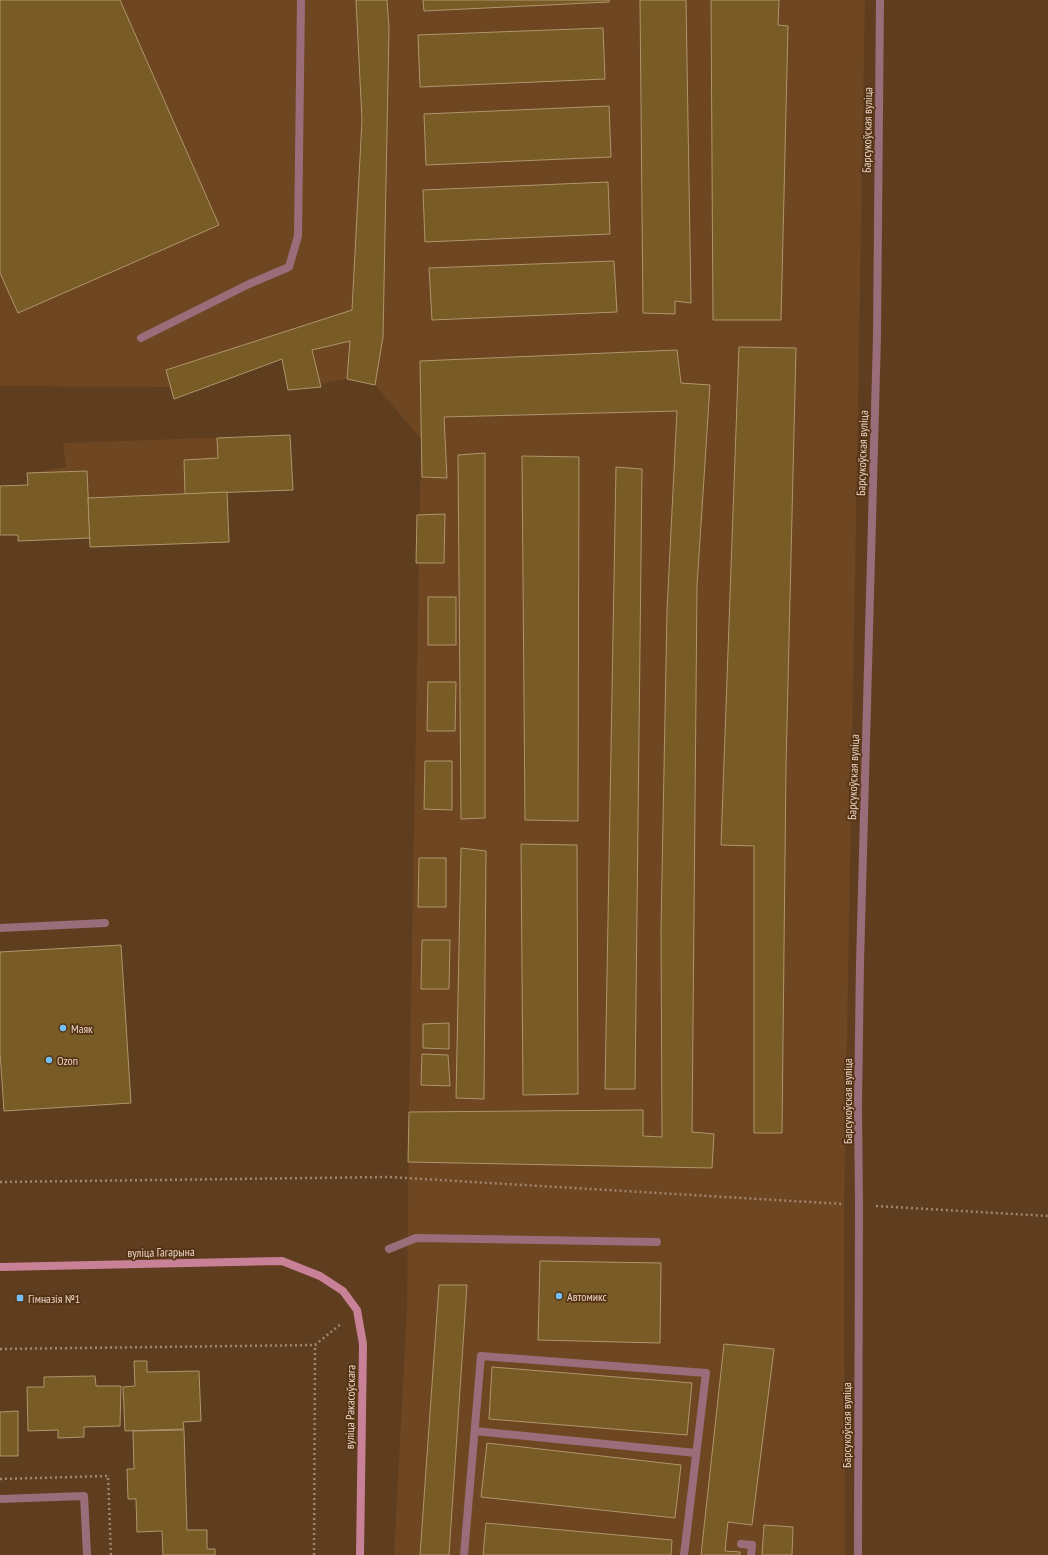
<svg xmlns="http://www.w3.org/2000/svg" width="1048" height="1555" font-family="'PT Sans Narrow',sans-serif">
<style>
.built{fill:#6e4622}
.building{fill:#785b25;stroke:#af966c}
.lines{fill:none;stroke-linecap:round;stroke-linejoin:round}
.path{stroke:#a1856e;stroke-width:2.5;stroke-dasharray:2 3;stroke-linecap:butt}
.service{stroke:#9a6d7a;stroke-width:8}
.secondary{stroke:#c88196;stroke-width:8}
.poi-dot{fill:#74c0f6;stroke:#543214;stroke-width:1.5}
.labels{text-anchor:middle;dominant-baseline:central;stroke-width:3.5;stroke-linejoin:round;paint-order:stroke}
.street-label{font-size:12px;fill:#e9d4c3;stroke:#543214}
.poi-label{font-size:12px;fill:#e9d4c3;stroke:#543214;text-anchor:start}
</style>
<rect width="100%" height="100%" fill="#5f3d1f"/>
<!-- built -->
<g class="built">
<path d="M0 0H865L844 1214 845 1555H394L407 1308 409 1112 421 439 375 385 347 379 288 390 282 359 174 399 170 387 0 386Z"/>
<path d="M290 435 293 490 227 492 229 542 90 547V538L18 541 17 535H0V486L28 485 27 473 66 467 63 443Z"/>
</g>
<!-- building -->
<g class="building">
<path d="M0 0H120L219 225 18 313 0 273Z"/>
<path d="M356 0H387L389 28 383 337 375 385 347 379 350 341 312 350 321 387 288 390 282 359 174 399 166 370 352 310 362 120Z"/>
<path d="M423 0H609V2L424 11Z"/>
<path d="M640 0H686L691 303 675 301V314L643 313Z"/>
<path d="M711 0H779L778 25 788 26 781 320H713Z"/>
<path d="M603 28 605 79 420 87 418 35Z"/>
<path d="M609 106 611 157 426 165 424 114Z"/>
<path d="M608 182 610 234 425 242 423 190Z"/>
<path d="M614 261 617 312 432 320 429 268Z"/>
<path d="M739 347 796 348 786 766 782 1133H754V846L721 845Z"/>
<path d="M677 350 681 383 710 385 697 586 692 1132 714 1134 712 1168 408 1162 409 1112 643 1110V1136L662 1137 661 928 667 611 677 411 444 417 447 478 422 477 420 361Z"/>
<path d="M290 435 293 490 185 494 184 460 218 458 217 438Z"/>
<path d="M485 453V818L461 819 458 455Z"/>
<path d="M522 456 579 457 578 821 525 820Z"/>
<path d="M616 467 642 469 635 1089H605Z"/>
<path d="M87 471 90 538 18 541V535H0V486L28 485 27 473Z"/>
<path d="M227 492 229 542 90 547 88 498Z"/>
<path d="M445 514 444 563H416L417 515Z"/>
<rect x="428" y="597" width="28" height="48"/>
<path d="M428 682H456L455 731H427Z"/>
<path d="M425 761H452V810L424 809Z"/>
<path d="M521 844 577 845 578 1094 523 1095Z"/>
<path d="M461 848 486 851 484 1099 456 1098Z"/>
<path d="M419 858H446V907H418Z"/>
<path d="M422 940H450L449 989H421Z"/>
<path d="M121 945 131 1103 4 1111 0 1053V952Z"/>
<path d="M449 1023V1049L423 1048V1024Z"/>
<path d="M422 1054 448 1055 450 1086 421 1085Z"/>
<path d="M540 1261 661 1263 660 1343 538 1340Z"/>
<path d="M439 1285H467L449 1555H420Z"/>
<path d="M724 1344 774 1349 752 1525 728 1522 725 1551 740 1552V1555H701Z"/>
<path d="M134 1361H147V1372L199 1371 201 1421 183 1422 184 1429 125 1431 123 1387 135 1386Z"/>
<path d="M492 1367 692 1383 687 1435 489 1419Z"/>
<path d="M95 1376 96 1386H121L120 1426 84 1427V1437L58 1438V1430L28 1431 27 1387H44V1377Z"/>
<path d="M18 1411V1456H0V1412Z"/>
<path d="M184 1430 187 1530H207V1549H215V1555H163L162 1531 137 1532 136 1499H128L127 1469H134L133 1431Z"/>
<path d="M487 1443 681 1465 675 1518 481 1497Z"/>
<path d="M486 1523 672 1540 671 1555H483Z"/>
<path d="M764 1525 793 1527 792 1555H762Z"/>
</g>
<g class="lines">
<!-- path -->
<g class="path">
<path d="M0 1182 389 1177 843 1204"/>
<path d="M876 1206 1048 1216"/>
<path d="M0 1349 315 1345 342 1323"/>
<path d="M0 1479 108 1476 111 1555"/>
<path d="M314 1555 315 1346"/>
</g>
<!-- service -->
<g class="service">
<path d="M141 338 249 284 289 267 298 236 301 0"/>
<path d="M0 928 105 923"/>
<path d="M389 1249 416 1238 657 1242"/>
<path d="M475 1431 696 1453"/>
<path d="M0 1499 84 1496 87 1555"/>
<path d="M741 1544 752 1545 751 1555"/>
<path d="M464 1555 481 1356 706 1373 684 1555"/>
<path d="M858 1555 859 1205 858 1105 860 963 877 336 880 0"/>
</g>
<!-- secondary -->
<path class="secondary" d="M0 1267 282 1261 320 1276 343 1291 357 1310 363 1344 360 1555"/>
</g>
<!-- markers -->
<g class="poi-dot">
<circle cx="63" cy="1028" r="4"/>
<circle cx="49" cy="1060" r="4"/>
<circle cx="559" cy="1296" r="4"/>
<rect x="16" y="1294" width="8" height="8" rx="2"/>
</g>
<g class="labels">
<!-- street labels -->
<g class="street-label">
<text transform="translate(867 130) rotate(-89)">Барсукоўская вуліца</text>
<text transform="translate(862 453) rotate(-88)">Барсукоўская вуліца</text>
<text transform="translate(853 777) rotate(-88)">Барсукоўская вуліца</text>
<text transform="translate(847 1101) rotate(-90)">Барсукоўская вуліца</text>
<text transform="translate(161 1252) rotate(-1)">вуліца Гагарына</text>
<text transform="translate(350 1407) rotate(-89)">вуліца Ракасоўскага</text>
<text transform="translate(846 1425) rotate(-90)">Барсукоўская вуліца</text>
</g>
<!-- poi labels -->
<g class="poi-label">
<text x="71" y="1028">Маяк</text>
<text x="57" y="1060">Ozon</text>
<text x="567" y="1296">Автомикс</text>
<text x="28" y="1298">Гімназія №1</text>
</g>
</g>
</svg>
